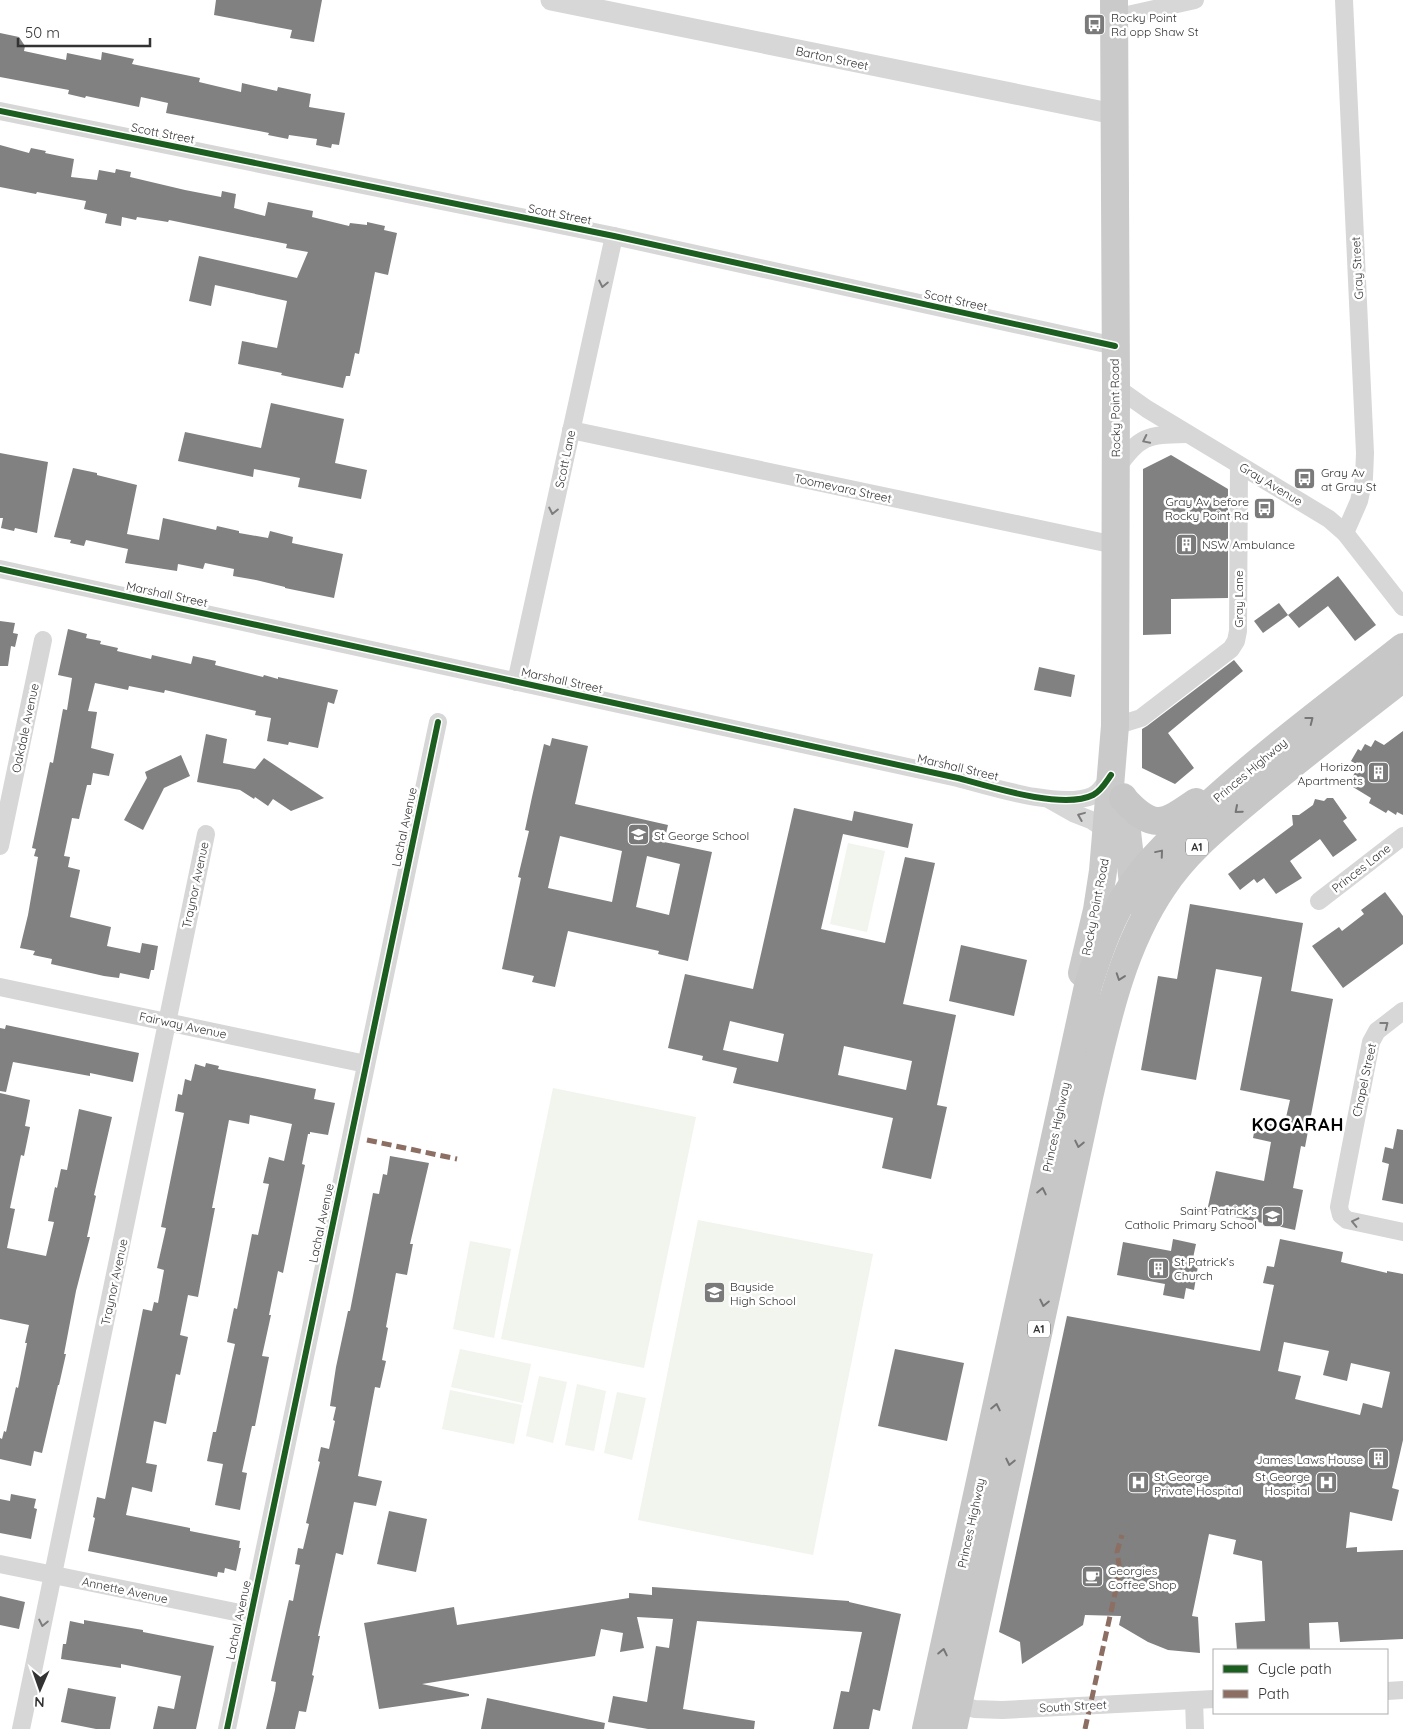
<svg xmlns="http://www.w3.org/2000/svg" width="1403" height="1729" font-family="Quicksand,sans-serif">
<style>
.green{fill:#f1f5ed}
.building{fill:#818181;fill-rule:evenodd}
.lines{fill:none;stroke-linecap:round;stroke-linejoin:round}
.minor{stroke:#d7d7d7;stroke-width:18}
.tertiary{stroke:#d7d7d7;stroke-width:21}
.primary{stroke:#cacaca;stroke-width:28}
.trunk{stroke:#c7c7c7;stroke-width:28}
.quiet{stroke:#8d6e63;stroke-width:5;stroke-dasharray:10 5;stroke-linecap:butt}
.cycleway-casing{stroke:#fff;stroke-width:9}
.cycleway{stroke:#1b5e20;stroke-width:6}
.oneway{stroke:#7d7d7d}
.oneway2{stroke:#767676}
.labels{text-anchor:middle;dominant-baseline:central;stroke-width:5;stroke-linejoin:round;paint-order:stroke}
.shield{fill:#fff;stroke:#707070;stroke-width:1}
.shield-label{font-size:11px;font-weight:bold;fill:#333}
.poi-label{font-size:12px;fill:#333;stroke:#fff;text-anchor:start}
.street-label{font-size:12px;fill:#333;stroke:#fff}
.district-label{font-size:18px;font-weight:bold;letter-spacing:1px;fill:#000;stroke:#fff}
</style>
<rect width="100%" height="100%" fill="#fff"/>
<!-- green -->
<g class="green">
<path d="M848 843 885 851 867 932 830 924Z"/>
<path d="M553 1088 696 1117 644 1368 501 1339Z"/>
<path d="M698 1220 873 1254 813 1555 638 1520Z"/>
<path d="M470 1241 511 1249 494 1338 453 1329Z"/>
<path d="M460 1349 531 1364 523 1403 451 1387Z"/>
<path d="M539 1376 567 1382 553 1443 526 1436Z"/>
<path d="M577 1384 606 1391 594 1451 565 1445Z"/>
<path d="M450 1390 522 1405 514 1444 442 1429Z"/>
<path d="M617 1392 646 1398 632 1460 604 1453Z"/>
</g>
<!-- building -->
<g class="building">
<path d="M216 0H322L314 42 290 38 292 30 214 15Z"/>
<path d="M0 33 19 37 25 46 24 51 66 60 67 53 101 60 102 52 134 59 132 64 200 78 199 82 241 92 242 83 277 91 278 87 311 94 309 107 345 113 339 145 332 144 331 148 316 145 317 139 289 135 288 139 268 135 269 133 166 113 168 103 141 97 139 107 86 96 85 98 68 94 69 90 0 77Z"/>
<path d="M0 145 29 153 31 148 46 151 45 153 74 159 71 177 97 180 99 170 115 173 116 169 131 172 130 177 185 190 221 197 222 191 236 194 234 208 265 216 268 202 313 211 312 217 349 226 350 223 367 225V222L385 226 384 230 397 233 388 275 375 272 359 354 355 353 350 376H346L343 388 281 375 282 373 238 364 242 341 277 348 287 301 215 285 211 306 189 301 199 256 297 278 308 252 286 248 287 244 169 220 168 222 137 217 136 220 122 217 121 226 105 223 107 214 84 209 86 201 37 192 36 194 0 187Z"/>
<path d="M271 403 344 419 335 463 367 470 361 499 298 487 300 478 254 469 253 477 178 461 185 432 261 448Z"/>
<path d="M0 453 48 462 37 533 15 528 14 531 1 528 3 518H0Z"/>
<path d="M1171 455 1228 489V598L1171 599V634L1143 635V469Z"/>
<path d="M73 468 97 473V475L137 485 127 534 159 540 163 518 216 530 217 526 239 531V533L268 538 270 531 293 537 292 543 343 554 334 598 285 588V587L256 580 233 576 234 569 205 563 203 569 178 564 177 571 125 563 128 549 86 540 84 546 70 543 71 540 54 537Z"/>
<path d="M1338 576 1376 625 1355 641 1328 606 1299 628 1288 615Z"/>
<path d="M1279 603 1288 615 1263 633 1254 621Z"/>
<path d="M0 621 15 623 13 633 18 634 15 647 11 646 8 666H0Z"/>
<path d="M68 629 87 634 86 638 101 641 100 644 118 648 117 651 151 659 152 655 191 664 193 656 216 661 215 665 263 677 264 675 278 679V677L338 690 334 704 328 702 318 748 289 742 288 745 267 741 271 718 255 715 256 711 165 690 164 693 129 686 128 690 95 683 88 711 97 712 91 748 114 754 109 776 93 773 91 785H87L79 819 72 818 64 856 70 857 68 867 80 870 70 917 111 927 107 946 140 953 142 943 158 946 154 970H151L149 979 120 973 119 978 104 976 51 964 52 959 33 955 35 951 20 948 28 915 38 857 34 856 36 849 32 848 50 762 53 763 63 709 67 710 72 678 58 675Z"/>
<path d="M1234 660 1243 671 1168 733 1194 768 1175 784 1142 768V729L1147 726Z"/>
<path d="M1039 667 1075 675 1071 697 1034 690Z"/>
<path d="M1403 731V815L1397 812 1396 815 1388 810 1386 813 1369 803 1371 798 1348 784 1359 766 1351 761 1358 749 1361 751 1365 744 1371 747 1375 740 1384 745Z"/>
<path d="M206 734 227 739 223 763 255 769 264 758 324 798 291 811 273 799 268 806 255 797 254 799 240 790 197 782Z"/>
<path d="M552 738 588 746 575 804 668 825 664 842 712 852 688 961 658 954 659 951 568 931 555 987 532 982 534 976 502 969 521 878 518 877 529 831 525 830 532 797 544 744 550 746ZM560 836 622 851 612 902 548 888ZM647 856 680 864 669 915 636 907Z"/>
<path d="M181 755 190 776 164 788 143 830 124 820 147 778 145 772Z"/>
<path d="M1327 798H1333L1347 818 1343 821 1357 840 1333 857 1320 839 1290 861 1302 878 1276 894 1264 878 1257 883 1254 879 1240 890 1228 874 1293 825 1292 815H1299L1313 805 1315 799 1324 801Z"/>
<path d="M794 808 852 821 854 811 913 824 908 848 843 834 821 929 885 943 905 857 935 863 903 1004 956 1015 937 1105 947 1107 931 1179 882 1168 893 1118 733 1083 737 1068 702 1060 703 1056 668 1048 685 974 753 989ZM730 1021 784 1034 778 1062 723 1050ZM844 1046 912 1061 906 1090 838 1075Z"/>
<path d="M1385 892 1403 916V944L1343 988 1312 946 1339 927 1342 931 1364 914 1361 910Z"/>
<path d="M1190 904 1303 923 1291 991 1333 999 1305 1147 1301 1146 1293 1188 1303 1190 1295 1230 1207 1211 1216 1171 1264 1181 1271 1142 1253 1138 1256 1122 1284 1126 1290 1100 1240 1090 1262 977 1216 969 1196 1080 1141 1070 1158 976 1177 979Z"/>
<path d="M961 945 1027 960 1014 1016 949 1001Z"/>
<path d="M6 1025 139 1053 133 1082 90 1073V1076L13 1062 6 1092 0 1091V1028L5 1029Z"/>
<path d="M206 1063 219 1066 218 1069 316 1089 314 1099 335 1103 328 1135 310 1132V1134H308L302 1164 305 1165 283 1273 278 1271 269 1315H271L262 1356 269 1357 255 1426H252L242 1472 247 1473 240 1510 215 1505 223 1464 207 1461 213 1432H216L235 1344 227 1342 234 1308 237 1309 252 1234 258 1235 269 1184 263 1183 269 1157 284 1161 292 1124 250 1115 249 1124 229 1120 212 1208H215L198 1297 188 1295 180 1335 188 1337 180 1375 176 1374 166 1424 154 1421 146 1463 157 1465 152 1492 132 1487 126 1515 190 1528V1531L240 1541 239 1548H241L236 1571 225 1568 224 1573 218 1572 217 1577 88 1551 95 1518 93 1517 97 1497 105 1499 143 1309 152 1311 154 1302 158 1303 164 1270 157 1268 166 1228 161 1227 184 1113 175 1111 178 1094 182 1095 185 1079 191 1081 195 1064 205 1067Z"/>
<path d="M0 1093 30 1100 25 1126 30 1127 24 1156 21 1155 10 1208 15 1209 7 1248 46 1256 54 1222 48 1221 55 1187 57 1188 61 1169 67 1170 79 1109 112 1117 94 1195 96 1196 87 1237H90L76 1291 64 1354H66L59 1385H58L42 1453 34 1451 31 1466 0 1459V1438L2 1439 4 1431 6 1432 16 1387 18 1388 27 1343H25L29 1325 0 1319Z"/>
<path d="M1397 1129 1403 1130V1204L1382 1200 1389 1164 1382 1162 1385 1147 1393 1149Z"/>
<path d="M390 1156 429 1163 410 1244H413L407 1275 396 1273 386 1327 388 1328 382 1360 386 1361 380 1388 375 1387 358 1476 382 1481 376 1506 354 1502 343 1555 336 1553 318 1636H320L312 1675 314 1676 306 1712 299 1711 295 1729H266L275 1690 276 1682 271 1681 289 1600 293 1601 300 1565 295 1564 298 1548 303 1549 309 1524 306 1523 320 1462 318 1461 321 1447 329 1449 335 1421 333 1420 336 1407 330 1406 336 1367 348 1311H350L373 1193 379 1194 383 1174 387 1175Z"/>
<path d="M1173 1239 1196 1244 1193 1258 1199 1260 1194 1290 1186 1288 1184 1299 1163 1295 1165 1284 1117 1275 1123 1242 1171 1251Z"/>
<path d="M1280 1239 1343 1252 1341 1262 1387 1273V1271L1403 1274V1440L1392 1488 1399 1490 1392 1521 1350 1512 1346 1548 1357 1547V1552L1403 1550V1639L1340 1642 1338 1622 1309 1623 1310 1650H1237L1235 1623 1265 1621 1262 1561 1233 1554 1236 1540 1209 1534 1192 1616 1198 1617 1200 1653 1168 1650 1148 1642 1119 1625 1121 1616 1085 1615 1083 1625 1022 1664 1020 1642 999 1632 1067 1316 1260 1351 1274 1285 1263 1283 1267 1266 1274 1267ZM1284 1342 1329 1351 1323 1375 1347 1381 1351 1363 1390 1372 1382 1408 1363 1403 1360 1415 1295 1399 1301 1376 1278 1371Z"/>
<path d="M895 1349 964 1363 947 1441 878 1426Z"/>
<path d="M11 1494 36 1499 34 1508 37 1509 31 1539 0 1533V1499L10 1501Z"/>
<path d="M389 1511 427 1519 416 1572 377 1564Z"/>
<path d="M652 1587 849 1601V1602L901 1614 880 1711 873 1709 869 1729H833L841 1691 849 1692 862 1632 697 1621 683 1709 755 1721 754 1729H648L608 1722 613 1696 647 1702 656 1646 669 1648 673 1619 637 1617 644 1648 620 1652 623 1633 601 1629 595 1656 422 1684 469 1694V1696L379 1709 364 1623 454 1607 457 1625 629 1598V1593L652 1595Z"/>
<path d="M0 1596 25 1602 19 1629 0 1625Z"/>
<path d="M84 1620 143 1630V1632L214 1646 196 1729H153L158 1706 174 1709 181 1676 121 1664V1668L61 1659 63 1644H66L70 1621 84 1624Z"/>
<path d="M68 1688 116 1697 110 1729H96L61 1722Z"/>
<path d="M487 1698 605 1723 604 1729H481Z"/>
</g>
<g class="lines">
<!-- minor -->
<g class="minor">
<path d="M1344 0 1365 453 1364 478 1359 501 1345 533"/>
<path d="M1114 18 1195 0"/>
<path d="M0 111 614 236 1115 346"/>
<path d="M1116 387 1147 409 1329 519 1345 533 1403 607"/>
<path d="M571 430 1115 545"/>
<path d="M1116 469C1141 435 1146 435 1187 434"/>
<path d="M0 569 958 778C992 787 1060 809 1092 796 1100 793 1105 783 1110 776"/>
<path d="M516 682 614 236"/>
<path d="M1115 726 1141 718 1231 649 1236 641 1238 631 1239 465"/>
<path d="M1050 800 1073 813 1091 820 1100 826 1107 838"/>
<path d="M0 846 43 640"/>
<path d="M1319 901 1403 836"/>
<path d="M0 987 366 1064"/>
<path d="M1403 1011 1377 1031 1371 1042 1339 1207 1341 1215 1347 1220 1403 1232"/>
<path d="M0 1564 250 1615"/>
<path d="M1387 1691 1403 1690"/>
<path d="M1194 1700 1195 1729"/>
<path d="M948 1703 975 1709 1002 1710 1214 1699"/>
<path d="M21 1729 206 834"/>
<path d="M227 1729 438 722"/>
</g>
<!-- tertiary -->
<path class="tertiary" d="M551 0 1114 114"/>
<!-- primary -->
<g class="primary">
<path d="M1123 797 1135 901"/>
<path d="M1082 973 1097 910 1103 871 1115 726 1116 387 1114 0"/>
</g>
<!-- trunk -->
<g class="trunk">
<path d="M1123 798C1153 831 1163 825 1196 802"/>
<path d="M926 1729 1088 986C1099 951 1111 916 1132 885 1152 856 1179 832 1205 808 1268 750 1336 700 1403 647"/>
<path d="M953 1729 1089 1097C1106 1024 1121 949 1163 887 1186 851 1222 823 1254 796 1303 755 1353 717 1403 678"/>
</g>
<!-- quiet -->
<g class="quiet">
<path d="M367 1140 457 1159"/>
<path d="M1085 1729 1120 1571 1117 1552 1122 1535"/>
</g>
<defs>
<g id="cycleway">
<path d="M0 111 614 236 1115 346"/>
<path d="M0 569 958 778C991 787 1063 810 1093 795 1101 791 1106 782 1111 775"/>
<path d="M227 1729 438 722"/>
</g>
</defs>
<!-- cycleway casing -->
<use href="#cycleway" class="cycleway-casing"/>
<!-- cycleway -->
<use href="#cycleway" class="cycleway"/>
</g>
<!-- one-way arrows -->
<defs><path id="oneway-chevron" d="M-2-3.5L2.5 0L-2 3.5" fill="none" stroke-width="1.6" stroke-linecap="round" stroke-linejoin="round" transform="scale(1.25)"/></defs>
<g class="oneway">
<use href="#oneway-chevron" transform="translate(603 284) rotate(102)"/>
<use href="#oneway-chevron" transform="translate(1146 440) rotate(154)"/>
<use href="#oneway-chevron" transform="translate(553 511) rotate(102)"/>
<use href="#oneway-chevron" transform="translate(1081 816) rotate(-158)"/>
<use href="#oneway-chevron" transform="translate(1385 1025) rotate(-38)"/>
<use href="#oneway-chevron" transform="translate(1355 1222) rotate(-167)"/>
<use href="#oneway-chevron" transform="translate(43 1623) rotate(102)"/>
</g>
<g class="oneway2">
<use href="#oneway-chevron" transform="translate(1310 720) rotate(-38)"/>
<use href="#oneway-chevron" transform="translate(1238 810) rotate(139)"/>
<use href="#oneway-chevron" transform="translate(1160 853) rotate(-50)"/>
<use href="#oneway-chevron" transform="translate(1120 977) rotate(109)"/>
<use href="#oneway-chevron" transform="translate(1079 1144) rotate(102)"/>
<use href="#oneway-chevron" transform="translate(1042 1191) rotate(-78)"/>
<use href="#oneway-chevron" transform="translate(1044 1303) rotate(102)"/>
<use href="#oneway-chevron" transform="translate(996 1407) rotate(-78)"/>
<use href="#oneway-chevron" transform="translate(1010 1462) rotate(102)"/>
<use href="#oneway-chevron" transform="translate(943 1652) rotate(-78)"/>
</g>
<!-- icons -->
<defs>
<symbol id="bus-square" viewBox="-11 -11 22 22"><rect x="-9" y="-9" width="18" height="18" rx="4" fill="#7a7a7a" stroke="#fff"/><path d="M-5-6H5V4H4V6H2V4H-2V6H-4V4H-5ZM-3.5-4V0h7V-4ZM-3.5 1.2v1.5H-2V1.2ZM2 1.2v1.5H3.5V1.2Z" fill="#fff"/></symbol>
<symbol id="building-square" viewBox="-11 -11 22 22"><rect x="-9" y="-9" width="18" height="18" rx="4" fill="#7a7a7a" stroke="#fff"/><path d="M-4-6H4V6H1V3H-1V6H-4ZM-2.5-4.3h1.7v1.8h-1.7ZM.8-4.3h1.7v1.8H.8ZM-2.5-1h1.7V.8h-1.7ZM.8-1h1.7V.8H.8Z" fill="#fff"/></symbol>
<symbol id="school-square" viewBox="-11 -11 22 22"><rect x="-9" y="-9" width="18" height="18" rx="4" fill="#7a7a7a" stroke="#fff"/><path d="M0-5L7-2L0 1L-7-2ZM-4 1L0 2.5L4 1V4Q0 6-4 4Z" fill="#fff"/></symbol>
<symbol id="hospital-square" viewBox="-11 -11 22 22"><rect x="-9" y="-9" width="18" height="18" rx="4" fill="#7a7a7a" stroke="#fff"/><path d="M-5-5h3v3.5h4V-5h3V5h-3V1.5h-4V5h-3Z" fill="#fff"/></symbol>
<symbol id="cafe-square" viewBox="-11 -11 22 22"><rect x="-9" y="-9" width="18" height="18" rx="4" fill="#7a7a7a" stroke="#fff"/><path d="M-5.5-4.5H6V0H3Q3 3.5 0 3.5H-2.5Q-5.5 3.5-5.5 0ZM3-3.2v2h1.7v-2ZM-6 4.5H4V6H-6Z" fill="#fff"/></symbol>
</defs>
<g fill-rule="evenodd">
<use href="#bus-square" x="1082" y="12" width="25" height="25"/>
<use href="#bus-square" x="1292" y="466" width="25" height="25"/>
<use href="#bus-square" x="1252" y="496" width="25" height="25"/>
<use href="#building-square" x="1174" y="532" width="25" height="25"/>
<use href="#building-square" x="1366" y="760" width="25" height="25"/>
<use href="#school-square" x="626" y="822" width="25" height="25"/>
<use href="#school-square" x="1260" y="1204" width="25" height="25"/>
<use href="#building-square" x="1146" y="1256" width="25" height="25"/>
<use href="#school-square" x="702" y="1280" width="25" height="25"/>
<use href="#building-square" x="1366" y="1446" width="25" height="25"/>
<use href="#hospital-square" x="1126" y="1470" width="25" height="25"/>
<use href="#hospital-square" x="1314" y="1470" width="25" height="25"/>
<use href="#cafe-square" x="1080" y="1564" width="25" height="25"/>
</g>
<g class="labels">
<!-- shield labels -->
<g class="shield">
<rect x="1186" y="838.5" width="22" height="17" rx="4"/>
<rect x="1028" y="1320.5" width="22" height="17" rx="4"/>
</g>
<g class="shield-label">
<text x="1197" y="847">A1</text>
<text x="1039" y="1329">A1</text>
</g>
<!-- poi labels -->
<g class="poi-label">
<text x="1111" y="17">Rocky Point<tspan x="1111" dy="14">Rd opp Shaw St</tspan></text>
<text x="1321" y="472">Gray Av<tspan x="1321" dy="14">at Gray St</tspan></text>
<text x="1249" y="501" text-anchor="end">Gray Av before<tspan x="1249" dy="14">Rocky Point Rd</tspan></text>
<text x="1202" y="544">NSW Ambulance</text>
<text x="1363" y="766" text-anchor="end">Horizon<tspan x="1363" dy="14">Apartments</tspan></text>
<text x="654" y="835">St George School</text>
<text x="1257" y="1210" text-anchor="end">Saint Patrick’s<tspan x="1257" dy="14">Catholic Primary School</tspan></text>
<text x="1174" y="1261">St Patrick’s<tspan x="1174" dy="14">Church</tspan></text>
<text x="730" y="1286">Bayside<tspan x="730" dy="14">High School</tspan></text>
<text x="1363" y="1459" text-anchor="end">James Laws House</text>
<text x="1154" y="1476">St George<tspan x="1154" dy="14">Private Hospital</tspan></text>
<text x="1310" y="1476" text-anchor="end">St George<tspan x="1310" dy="14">Hospital</tspan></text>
<text x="1108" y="1570">Georgies<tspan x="1108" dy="14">Coffee Shop</tspan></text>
</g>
<!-- street labels -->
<g class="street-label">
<text transform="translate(832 58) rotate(12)">Barton Street</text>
<text transform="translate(163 133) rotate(11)">Scott Street</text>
<text transform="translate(560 214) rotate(11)">Scott Street</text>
<text transform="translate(1357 268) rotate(-93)">Gray Street</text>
<text transform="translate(956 300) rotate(12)">Scott Street</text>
<text transform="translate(1115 408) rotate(-91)">Rocky Point Road</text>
<text transform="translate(565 459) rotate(-78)">Scott Lane</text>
<text transform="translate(1271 484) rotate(31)">Gray Avenue</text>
<text transform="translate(843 488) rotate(12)">Toomevara Street</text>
<text transform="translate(167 594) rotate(12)">Marshall Street</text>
<text transform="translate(1238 599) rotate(-90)">Gray Lane</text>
<text transform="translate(562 680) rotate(12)">Marshall Street</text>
<text transform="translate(25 728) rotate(-78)">Oakdale Avenue</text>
<text transform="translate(958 767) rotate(13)">Marshall Street</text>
<text transform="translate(1250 770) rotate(-40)">Princes Highway</text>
<text transform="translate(404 827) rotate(-78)">Lachal Avenue</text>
<text transform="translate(1361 868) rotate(-38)">Princes Lane</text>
<text transform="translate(195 885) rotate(-78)">Traynor Avenue</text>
<text transform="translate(1095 907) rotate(-79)">Rocky Point Road</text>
<text transform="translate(183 1025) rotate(12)">Fairway Avenue</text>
<text transform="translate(1364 1080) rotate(-78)">Chapel Street</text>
<text transform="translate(1056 1127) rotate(-78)">Princes Highway</text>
<text transform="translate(321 1223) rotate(-78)">Lachal Avenue</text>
<text transform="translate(114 1282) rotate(-78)">Traynor Avenue</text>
<text transform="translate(971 1523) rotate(-78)">Princes Highway</text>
<text transform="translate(125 1590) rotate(12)">Annette Avenue</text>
<text transform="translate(238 1620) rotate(-78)">Lachal Avenue</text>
<text transform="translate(1073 1706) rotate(-3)">South Street</text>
</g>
<!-- district labels -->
<g class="district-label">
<text x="1298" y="1124">KOGARAH</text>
</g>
</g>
<!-- legend -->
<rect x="1213" y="1649" width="175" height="65" fill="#ffffff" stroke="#adadad"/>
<rect x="1223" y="1665" width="25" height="8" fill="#1b5e20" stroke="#adadad"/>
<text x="1258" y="1674" font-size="15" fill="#333333">Cycle path</text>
<rect x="1223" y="1690" width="25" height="8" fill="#8d6e63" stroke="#adadad"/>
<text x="1258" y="1699" font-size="15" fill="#333333">Path</text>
<!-- north arrow -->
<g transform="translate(40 1689) rotate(182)" stroke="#ffffff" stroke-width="4" paint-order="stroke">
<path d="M0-4L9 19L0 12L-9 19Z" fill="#333333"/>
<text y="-8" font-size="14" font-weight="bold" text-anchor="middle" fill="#333333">N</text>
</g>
<!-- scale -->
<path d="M18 38v8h132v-8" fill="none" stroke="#333333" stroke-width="2.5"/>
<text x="25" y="38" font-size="15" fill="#333333" stroke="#ffffff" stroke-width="4" paint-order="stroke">50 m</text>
</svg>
